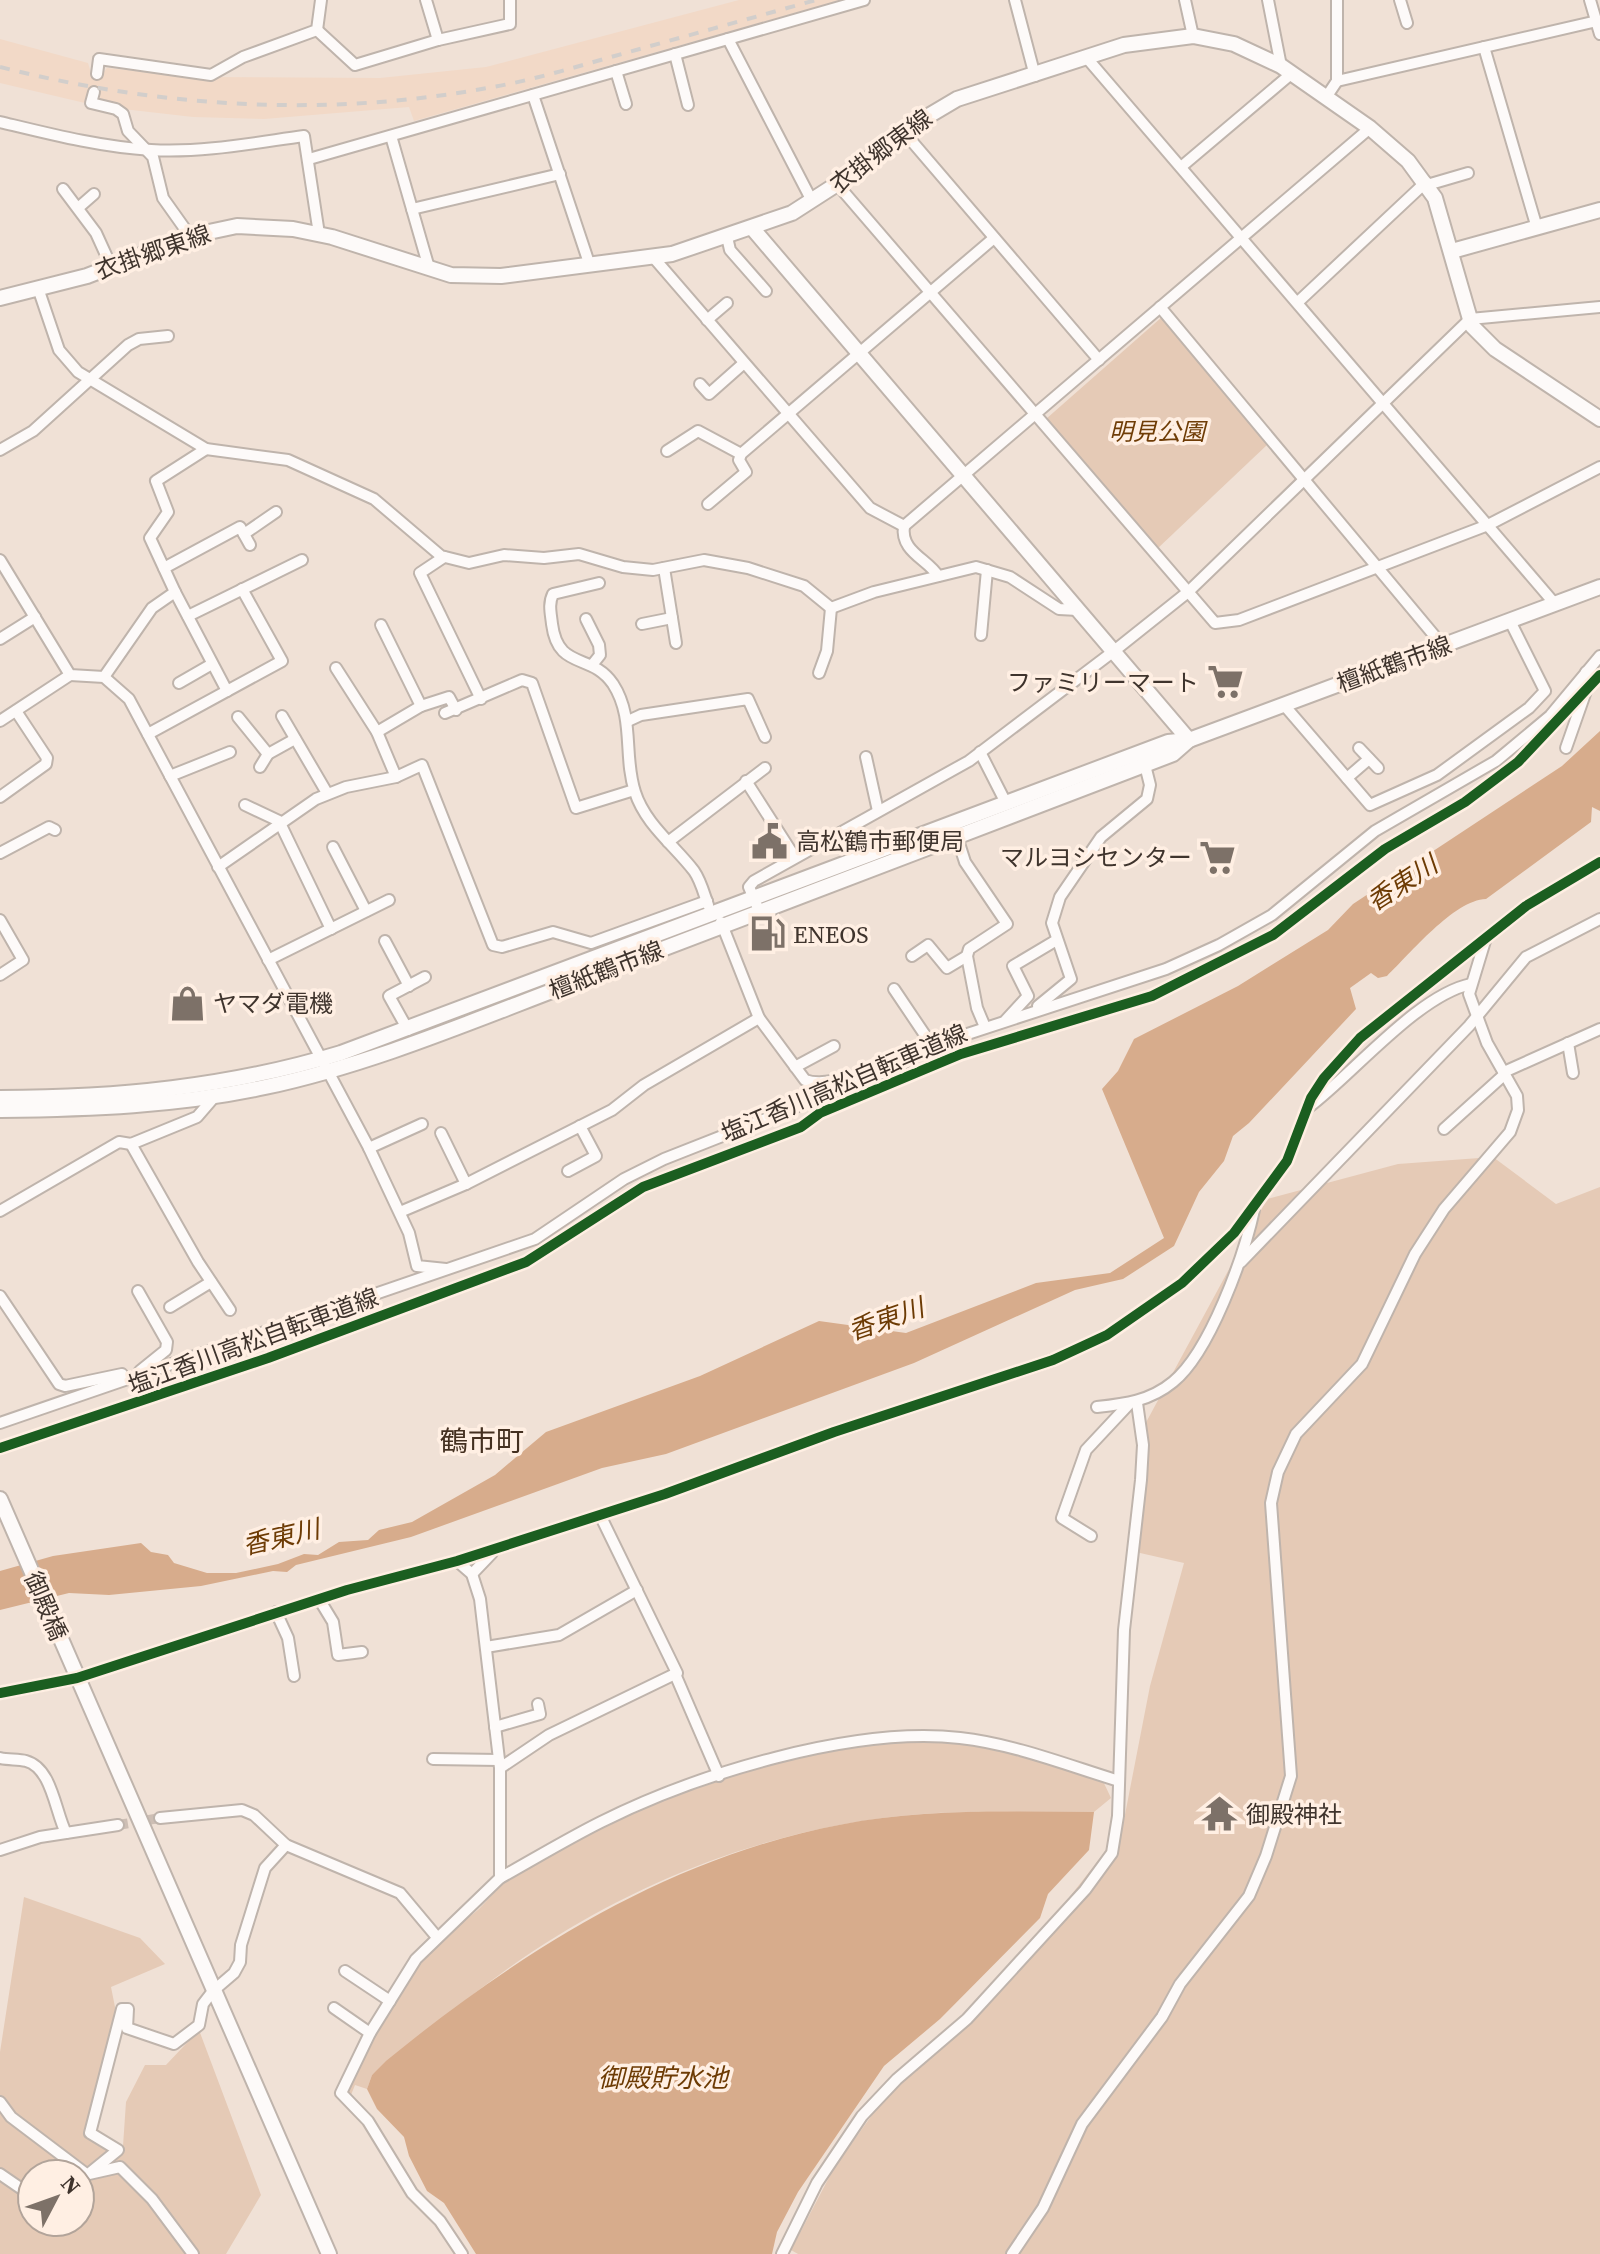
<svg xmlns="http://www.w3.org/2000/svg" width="1600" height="2254" font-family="'Source Serif 4','Noto Sans JP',serif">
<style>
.built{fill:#f2d9c7}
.green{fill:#e5cab6;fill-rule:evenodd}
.water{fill:#d7ac8c}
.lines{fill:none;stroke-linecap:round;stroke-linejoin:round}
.minor-tunnel{stroke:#cdbeb4;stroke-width:10;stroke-dasharray:10 5;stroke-linecap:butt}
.minor-casing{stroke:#bfb4ac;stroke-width:14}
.tertiary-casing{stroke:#bfb4ac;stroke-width:18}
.secondary-casing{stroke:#bfb4ac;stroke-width:18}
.minor{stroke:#fdfaf9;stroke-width:10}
.tertiary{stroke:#fdfaf9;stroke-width:14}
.secondary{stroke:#fdfaf9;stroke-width:14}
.rail{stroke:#d2cecb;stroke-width:4;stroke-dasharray:10 10;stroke-linecap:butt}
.cycleway-casing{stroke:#ffefe3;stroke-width:15}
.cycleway{stroke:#1b5e20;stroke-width:10}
.labels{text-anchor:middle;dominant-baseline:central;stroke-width:7;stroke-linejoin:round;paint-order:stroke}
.street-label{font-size:24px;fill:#3f342d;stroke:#ffefe3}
.park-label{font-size:24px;font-style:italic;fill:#6f3d07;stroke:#ffefe3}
.poi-label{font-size:24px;fill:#3f342d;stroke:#ffefe3;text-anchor:start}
.water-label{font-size:26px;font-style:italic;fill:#6d3b04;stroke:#ffefe3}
.quarter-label{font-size:28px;fill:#443020;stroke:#ffefe3}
</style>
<rect width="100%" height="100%" fill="#f0e1d6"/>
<!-- built -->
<path class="built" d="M739 0H840L414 121 409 107 264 119 193 117 123 109 119 104 101 100 99 94 94 92H89L85 103 0 83V39L88 63 91 73 101 75 107 68 194 77 380 78 486 67Z"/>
<!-- green -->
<g class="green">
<path d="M1162 317 1268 444 1157 549 1046 419Z"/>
<path d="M1493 1157 1556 1204 1600 1187V2254H798L791 2250 834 2168 890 2090 1011 1972 1122 1830 1150 1686 1184 1563 1127 1550 1143 1428 1267 1199 1398 1164Z"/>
<path d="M889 1738 943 1740 996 1747 1102 1779 1111 1798 1094 1812C1037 1813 980 1810 923 1814 795 1823 665 1869 557 1936 491 1976 432 2028 372 2075L367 2089 355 2085 351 2095 344 2089 405 1979 428 1951 479 1909 508 1878 622 1815 748 1770Z"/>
<path d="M24 1897 140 1938 165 1964 111 1987 116 2012 87 2133 123 2146 126 2102 145 2065H166L199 2030 261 2195 226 2254H0V2052ZM32 2174H80V2222H32Z"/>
</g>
<!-- water -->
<g class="water">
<path d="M1600 731V811L1592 807 1591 822 1486 899C1454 900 1410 954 1387 976L1378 978 1371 973 1350 988 1356 1009 1249 1123 1233 1136 1224 1161 1199 1192 1174 1246 1123 1279 1075 1290 914 1363 666 1454 602 1468 411 1537 296 1565 287 1572 273 1571 201 1586 109 1595 69 1593 0 1610V1571L53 1556 141 1543 151 1552 168 1555 174 1563 207 1573H236L278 1564 304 1554 318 1555 339 1542 368 1540 379 1530 412 1522 495 1475 546 1432 700 1376 819 1321 906 1333 1036 1283 1110 1273 1164 1238 1102 1089 1118 1071 1134 1039 1238 986 1328 930 1353 904 1562 766Z"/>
<path d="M1094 1812 1089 1850 1048 1894 1040 1918 940 2019 884 2066 798 2192 777 2232 772 2254H476L444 2203 427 2191 409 2156 404 2137 377 2109 367 2089 372 2075 386 2061C541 1934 719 1827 924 1814 980 1810 1037 1812 1094 1812Z"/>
</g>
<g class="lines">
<!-- minor-tunnel -->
<path class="minor-tunnel" d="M118 1825 160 1818"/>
<defs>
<g id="minor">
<path d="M426 0 438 40"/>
<path d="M1015 0 1035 76"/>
<path d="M1185 0 1193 36"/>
<path d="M1268 0 1281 66"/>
<path d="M1400 0 1407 23"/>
<path d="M1590 0 1600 34"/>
<path d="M317 30 355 65 438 40 510 24V0"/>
<path d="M728 39 812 201"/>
<path d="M1484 47 1537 228"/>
<path d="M675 54 688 105"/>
<path d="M1086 57 1555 604"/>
<path d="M616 71 626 104"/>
<path d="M97 74 99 59 211 75 243 57 317 30 321 0"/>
<path d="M1337 81 1597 21"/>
<path d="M94 92 91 103 116 109 123 114 128 131 153 157 163 198 190 236"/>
<path d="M533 95 590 266"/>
<path d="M1327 96 1337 81V0"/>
<path d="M0 122C50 134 100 147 151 150 202 153 253 143 304 136L319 234"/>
<path d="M903 131 1099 360"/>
<path d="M391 136 429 268"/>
<path d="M309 159 864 0"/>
<path d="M1181 167 1291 74"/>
<path d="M837 184 1215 623 1239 620 1488 525 1600 467"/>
<path d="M1427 185 1468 173"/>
<path d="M63 189 96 233 111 266"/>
<path d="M78 208 94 194"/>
<path d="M412 209 560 174"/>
<path d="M727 237 730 250 766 291"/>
<path d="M654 258 870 508 904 526 1370 128"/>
<path d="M38 288 59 350 78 372 206 449 288 460 374 499 441 556 469 563 504 555 544 558 579 554 623 567 653 570 704 560 748 568 804 586 831 608 874 592 976 567 1010 577 1059 609 1078 610"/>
<path d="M1298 302 1426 182"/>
<path d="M1160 307 1443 646"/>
<path d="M707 320 727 303"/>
<path d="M700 384 709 394 744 363"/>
<path d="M0 450 33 431 128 345 139 339 168 336"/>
<path d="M667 451 698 431 741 454"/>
<path d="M708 504 746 472 739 460 741 454 994 238"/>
<path d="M904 526C900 552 928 559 938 576"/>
<path d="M244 534 276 512"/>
<path d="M444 557 420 573 481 699"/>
<path d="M0 560 70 675 104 677 129 699 369 1148 409 1233 417 1266 446 1269"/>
<path d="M164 568 240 527 250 545"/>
<path d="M664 568 676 643"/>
<path d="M599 583 553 594C548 604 551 614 552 624 558 671 591 652 613 684 635 718 623 756 635 792 645 824 675 846 694 871 701 881 704 894 708 905"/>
<path d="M175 592 227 691"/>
<path d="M188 616 302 560"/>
<path d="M586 619 599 645 600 655 592 665"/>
<path d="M642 624 672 618"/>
<path d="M381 625 421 706"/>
<path d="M981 635 987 570"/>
<path d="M0 639 35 617"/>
<path d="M336 668 377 732 396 777"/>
<path d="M819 673 827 651 831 608"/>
<path d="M104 677 152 608 175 592 150 538 168 512 156 481 206 449"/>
<path d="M179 683 212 664"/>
<path d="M1284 705 1370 805 1437 775 1529 708 1545 691 1510 621"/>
<path d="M445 713 522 680 532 683 576 808 634 790"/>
<path d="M282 716 327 793"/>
<path d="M238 717 268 754"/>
<path d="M0 721 70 675"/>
<path d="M628 721 641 715 748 699 765 737"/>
<path d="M377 732 421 706 449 697 456 710"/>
<path d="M148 734 282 661 242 589"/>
<path d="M1359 748 1378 768"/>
<path d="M1566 748 1586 691V672"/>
<path d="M980 752 1006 803"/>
<path d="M866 757 878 811"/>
<path d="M260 767 268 754 295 739"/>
<path d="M170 776 230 752"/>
<path d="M1347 778 1369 759"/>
<path d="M746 781 794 856"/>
<path d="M0 797 46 764 47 758 16 711"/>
<path d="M245 805 279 821 331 929"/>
<path d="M957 837 965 862 1007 924 969 949 967 956 977 1008 985 1027"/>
<path d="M668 842 765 768"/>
<path d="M333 847 366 911"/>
<path d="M0 853 49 827 55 830"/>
<path d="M218 867 316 799 346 787 396 777 422 765 493 945 502 947 553 932 591 943 707 901"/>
<path d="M760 913 749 887 754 881 969 761 1114 651 1188 592 1470 319 1600 307"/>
<path d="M0 920 23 960 0 975"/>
<path d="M721 922 759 1018 805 1080C824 1087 843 1075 862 1081"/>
<path d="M385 941 409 986"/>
<path d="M912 956 928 945 947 968 967 956"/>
<path d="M268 960 389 900"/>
<path d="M894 989 933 1047"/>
<path d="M1038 1006 1071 979 1052 923 1060 897 1101 837 1147 799 1150 785 1145 765"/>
<path d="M1006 1020 1028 996 1013 966 1055 941"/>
<path d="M408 1030 389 996 425 977"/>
<path d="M1568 1043 1573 1073"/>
<path d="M795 1067 834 1046"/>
<path d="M1504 1072 1600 1029"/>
<path d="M1309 1107C1353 1074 1418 995 1471 984"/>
<path d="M1444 1129 1505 1074"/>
<path d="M441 1133 466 1184"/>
<path d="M131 1144 198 1262 230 1310"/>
<path d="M369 1148 422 1124"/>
<path d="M568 1171 596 1156 580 1126"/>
<path d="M0 1211 119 1142 131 1144 197 1117 216 1095"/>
<path d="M400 1212 466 1184 612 1110 644 1085 759 1018"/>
<path d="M1241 1262 1469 1026 1526 957 1600 919"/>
<path d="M138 1291 167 1342 166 1350 140 1371"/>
<path d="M0 1296 59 1384 65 1386 122 1374"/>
<path d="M170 1307 211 1282"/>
<path d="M1097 1407C1125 1404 1150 1401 1173 1382 1210 1352 1244 1256 1254 1210"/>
<path d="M0 1423 535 1239 624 1179 664 1159 887 1071 943 1042 1166 969 1219 945 1272 915 1375 831 1496 761 1550 716 1600 656"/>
<path d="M1091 1536 1062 1518 1086 1450 1130 1403"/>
<path d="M457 1561 472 1574 480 1599 500 1768V1878L416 1959 370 2033 341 2093 368 2121 412 2193 440 2221 462 2254"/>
<path d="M472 1574 492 1553"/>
<path d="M319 1599 333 1622 338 1655 362 1652"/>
<path d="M276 1612 288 1638 294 1676"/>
<path d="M486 1647 559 1635 637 1590"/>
<path d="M675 1674 719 1776"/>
<path d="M0 1693 77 1678 347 1590 457 1561 665 1494 834 1432 1053 1360 1107 1335 1182 1283 1234 1233 1287 1161 1311 1098 1324 1078 1360 1038 1526 906 1600 862"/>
<path d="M495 1727 540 1714 538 1704"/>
<path d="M0 1758C8 1760 18 1759 26 1761 52 1768 55 1811 66 1833"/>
<path d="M433 1759 499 1760"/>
<path d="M500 1768 549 1735 677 1673 600 1515"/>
<path d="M160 1818 242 1810 254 1815 286 1845 400 1893 436 1936"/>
<path d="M0 1850 40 1837 118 1825"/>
<path d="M500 1878C534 1859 567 1839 601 1822 697 1774 853 1726 960 1738 1014 1744 1067 1765 1119 1781"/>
<path d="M345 1971 390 2001"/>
<path d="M334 2008 370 2033"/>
<path d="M0 2102 11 2117 85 2173"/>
<path d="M91 2172 118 2150 90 2133 122 2009H128L127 2028 174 2044 199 2025 203 2004 213 1991 234 1973 240 1962 241 1945 265 1868 286 1845"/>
<path d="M0 2174 32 2196"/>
<path d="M80 2176 120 2167 152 2199 193 2254"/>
<path d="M782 2254 817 2183 862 2116 897 2079 967 2019 1085 1890 1112 1853 1118 1816 1124 1630 1141 1480 1143 1445 1137 1403"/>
<path d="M1012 2254 1043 2208 1082 2124 1162 2017 1180 1984 1249 1896 1266 1856 1291 1776 1271 1503 1278 1472 1296 1434 1362 1364 1415 1254 1444 1209 1510 1132 1518 1110 1517 1096 1487 1043 1469 994 1485 941"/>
</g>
<g id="tertiary">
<path d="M753 229 1189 740"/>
<path d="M1452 251 1600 210"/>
<path d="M0 1499 329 2254"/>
</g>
<g id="secondary">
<path d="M0 298 87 276 190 236 237 226 293 229 332 237 451 275 501 276 672 254 792 213 837 184 903 131 957 99 1124 45 1193 36 1234 44 1281 66 1370 128 1408 161 1435 198 1472 326 1495 349 1600 419"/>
<path d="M0 1098C116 1098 229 1087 341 1053L1168 742 1189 740 1600 587"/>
<path d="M0 1110C89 1109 178 1106 265 1087 378 1063 486 1015 594 975 787 903 980 827 1173 754L1189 740"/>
</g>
</defs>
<!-- minor casing -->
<use href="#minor" class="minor-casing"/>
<!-- tertiary casing -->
<use href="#tertiary" class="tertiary-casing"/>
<!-- secondary casing -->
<use href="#secondary" class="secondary-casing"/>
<!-- minor -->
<use href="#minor" class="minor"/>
<!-- tertiary -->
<use href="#tertiary" class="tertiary"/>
<!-- secondary -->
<use href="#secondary" class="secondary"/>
<!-- rail -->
<path class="rail" d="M0 67C162 108 328 118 493 87 533 80 572 68 611 57 679 38 748 19 816 0"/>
<defs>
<g id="cycleway">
<path d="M0 1448 268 1358 526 1262 643 1187 801 1127 820 1113 961 1054 1152 996 1273 935 1385 849 1465 802 1518 762 1600 675"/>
<path d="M0 1693 77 1678 347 1590 457 1561 665 1494 834 1432 1053 1360 1107 1335 1182 1283 1234 1233 1287 1161 1311 1098 1324 1078 1360 1038 1526 906 1600 862"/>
</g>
</defs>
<!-- cycleway casing -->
<use href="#cycleway" class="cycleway-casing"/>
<!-- cycleway -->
<use href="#cycleway" class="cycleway"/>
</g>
<!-- icons -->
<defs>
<symbol id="supermarket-bare" viewBox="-9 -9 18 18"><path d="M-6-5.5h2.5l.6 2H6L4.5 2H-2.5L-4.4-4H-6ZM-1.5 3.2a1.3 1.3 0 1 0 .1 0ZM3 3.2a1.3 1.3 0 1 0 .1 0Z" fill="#7d7168" stroke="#ffefe3" stroke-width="2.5" paint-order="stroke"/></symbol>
<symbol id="civic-bare" viewBox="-9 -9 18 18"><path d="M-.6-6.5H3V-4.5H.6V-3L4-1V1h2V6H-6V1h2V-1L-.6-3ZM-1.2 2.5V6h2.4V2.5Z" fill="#7d7168" stroke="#ffefe3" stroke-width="2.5" paint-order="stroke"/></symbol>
<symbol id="fuel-bare" viewBox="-9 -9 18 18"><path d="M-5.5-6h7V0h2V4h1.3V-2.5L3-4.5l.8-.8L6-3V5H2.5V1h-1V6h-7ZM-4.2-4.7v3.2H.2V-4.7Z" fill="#7d7168" stroke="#ffefe3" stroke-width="2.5" paint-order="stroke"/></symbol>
<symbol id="shop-bare" viewBox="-9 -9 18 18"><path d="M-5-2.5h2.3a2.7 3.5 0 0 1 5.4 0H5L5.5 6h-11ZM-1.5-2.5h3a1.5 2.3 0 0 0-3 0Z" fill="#7d7168" stroke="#ffefe3" stroke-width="2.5" paint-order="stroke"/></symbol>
<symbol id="temple-bare" viewBox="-9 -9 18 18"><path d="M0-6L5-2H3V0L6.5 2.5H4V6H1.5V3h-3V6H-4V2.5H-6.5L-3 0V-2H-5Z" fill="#7d7168" stroke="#ffefe3" stroke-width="2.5" paint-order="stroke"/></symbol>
</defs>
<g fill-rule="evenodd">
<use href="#supermarket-bare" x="1200" y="656" width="51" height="51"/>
<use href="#civic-bare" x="744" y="816" width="51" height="51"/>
<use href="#supermarket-bare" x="1192" y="832" width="51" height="51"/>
<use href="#fuel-bare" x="742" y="908" width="51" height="51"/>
<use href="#shop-bare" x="162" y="978" width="51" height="51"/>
<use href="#temple-bare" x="1194" y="1788" width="51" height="51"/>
</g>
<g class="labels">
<!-- street labels -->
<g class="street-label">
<text transform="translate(881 151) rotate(-37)">衣掛郷東線</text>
<text transform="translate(153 252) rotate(-19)">衣掛郷東線</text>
<text transform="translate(1394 664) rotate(-20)">檀紙鶴市線</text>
<text transform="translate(606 970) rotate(-21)">檀紙鶴市線</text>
<text transform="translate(844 1083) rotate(-23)">塩江香川高松自転車道線</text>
<text transform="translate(253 1341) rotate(-20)">塩江香川高松自転車道線</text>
<text transform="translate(46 1606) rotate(67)">御殿橋</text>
</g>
<!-- park labels -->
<g class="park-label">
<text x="1157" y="431">明見公園</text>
</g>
<!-- poi labels -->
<g class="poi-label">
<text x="1199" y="682" text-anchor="end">ファミリーマート</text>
<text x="796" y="841">高松鶴市郵便局</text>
<text x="1192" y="857" text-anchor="end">マルヨシセンター</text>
<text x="793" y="934">ENEOS</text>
<text x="213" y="1003">ヤマダ電機</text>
<text x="1246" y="1814">御殿神社</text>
</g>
<!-- water labels -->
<g class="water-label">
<text transform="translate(1402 883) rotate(-33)">香東川</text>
<text transform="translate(886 1319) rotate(-19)">香東川</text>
<text transform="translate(281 1537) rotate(-13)">香東川</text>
<text x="663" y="2078">御殿貯水池</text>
</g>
<!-- quarter labels -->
<g class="quarter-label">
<text x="482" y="1441">鶴市町</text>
</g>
</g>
<!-- north arrow -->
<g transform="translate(56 2198) rotate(49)"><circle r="38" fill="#ffefe3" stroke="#b2a49a" stroke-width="2"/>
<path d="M0-6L14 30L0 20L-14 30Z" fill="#7d7168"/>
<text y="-12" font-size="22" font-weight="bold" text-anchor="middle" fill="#3f342d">N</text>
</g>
</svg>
